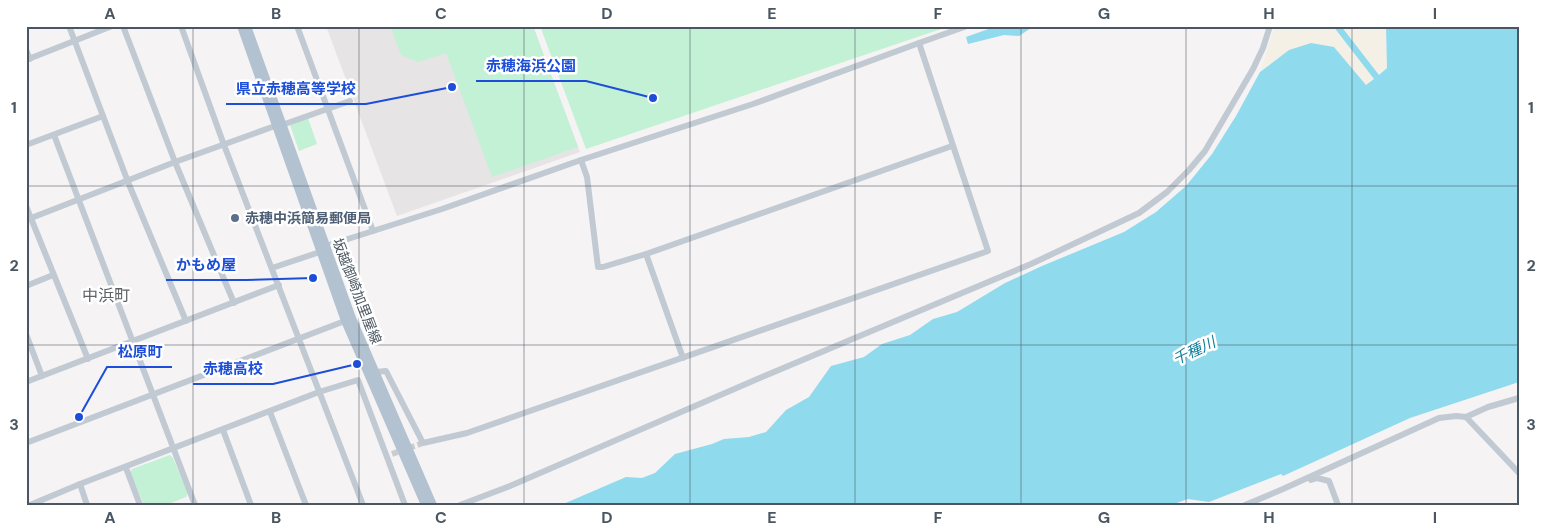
<svg xmlns="http://www.w3.org/2000/svg" width="1545" height="531" font-family="'DM Sans','Noto Sans JP',sans-serif">
<style>
.education{fill:#e6e4e5}
.green{fill:#c3f1d5}
.sand{fill:#f5f0e5}
.water{fill:#90daee}
.lines{fill:none;stroke-linecap:round;stroke-linejoin:round}
.minor-tunnel{stroke:#caccce;stroke-width:6;stroke-dasharray:6 3;stroke-linecap:butt}
.minor{stroke:#c1cad2;stroke-width:6}
.major{stroke:#b3c2d1;stroke-width:8}
.grid{fill:none;stroke:#4a5661;stroke-width:1;stroke-opacity:0.55}
.service-dot{fill:#5c6f8a;stroke:#fff;stroke-width:2}
.labels{text-anchor:middle;dominant-baseline:central;stroke-width:5;stroke-linejoin:round;paint-order:stroke}
.service-label{font-size:14px;font-weight:bold;fill:#4e5e75;stroke:#fff;text-anchor:start}
.street-label{font-size:14px;fill:#4a5661;stroke:#fff}
.water-label{font-size:15px;font-style:italic;fill:#0c7c9b;stroke:#fff}
.quarter-label{font-size:16px;fill:#5f6368;stroke:#fff}
.leader{fill:none;stroke:#1d4ed8;stroke-width:2}
.callout-dot{fill:#1d4ed8;stroke:#fff;stroke-width:2}
.callout-label{font-size:15px;text-anchor:middle;font-weight:bold;fill:#1d4ed8;stroke:#fff;stroke-width:5;stroke-linejoin:round;paint-order:stroke}
.neatline{fill:none;stroke:#4a5661;stroke-width:2}
.grid-label{font-size:16px;text-anchor:middle;font-weight:bold;fill:#4a5661}
</style>
<rect width="100%" height="100%" fill="#f5f3f3"/>
<!-- education -->
<path class="education" d="M326 26H533L580 152 397 216Z"/>
<!-- green -->
<g class="green">
<path d="M390 26H533L578 147 492 177 446 53 418 62 401 55Z"/>
<path d="M540 26H950L586 149Z"/>
<path d="M308 118 317 144 299 151 290 125Z"/>
<path d="M170 455 173 458 188 493 186 497 166 505H144L130 472 132 469Z"/>
</g>
<!-- sand -->
<g class="sand">
<path d="M1275 26H1333L1374 79 1366 85 1334 47 1269 64 1260 72Z"/>
<path d="M1341 26H1386L1387 68 1379 75Z"/>
</g>
<!-- water -->
<g class="water">
<path d="M997 26H1034L1019 36 1004 35 968 44 966 37Z"/>
<path d="M1333 26H1341L1379 75 1387 68 1386 26H1519V382L1410 418 1283 476 1281 474 1209 502 1188 499 1171 505H561L626 477 642 478 655 473 675 454 712 444 724 439 749 437 766 432 786 410 809 397 831 366 864 357 882 344 910 335 933 319 957 312 1005 283 1042 266 1124 232 1156 212 1186 186 1212 154 1236 116 1260 72 1289 50 1311 43 1334 47 1366 85 1374 79Z"/>
</g>
<g class="lines">
<!-- minor-tunnel -->
<path class="minor-tunnel" d="M392 454 423 443"/>
<!-- minor -->
<g class="minor">
<path d="M69 26 128 182 186 321"/>
<path d="M123 26 175 162 234 303"/>
<path d="M181 26 224 145 363 505"/>
<path d="M297 26 373 231"/>
<path d="M26 50 30 59"/>
<path d="M26 60 112 26"/>
<path d="M282 125 350 101"/>
<path d="M54 135 195 505"/>
<path d="M26 145 103 116"/>
<path d="M581 160 587 177 598 267H603L646 254 952 146"/>
<path d="M26 206 88 359"/>
<path d="M26 220 175 162 275 126"/>
<path d="M646 254 683 358"/>
<path d="M272 268 320 252 326 246 442 209 581 160 753 104 919 43 967 26"/>
<path d="M26 286 53 275"/>
<path d="M26 334 42 376"/>
<path d="M376 372 386 371 423 443 467 433 988 251 919 43"/>
<path d="M26 382 279 285"/>
<path d="M270 412 306 505"/>
<path d="M1466 417 1519 473"/>
<path d="M223 430 251 505"/>
<path d="M26 443 350 319"/>
<path d="M126 468 140 505"/>
<path d="M1311 480 1317 478 1329 481 1338 505"/>
<path d="M80 484 87 505"/>
<path d="M30 505 80 484 319 392 358 380 405 505"/>
<path d="M460 505 510 486 762 377 1031 264 1139 213 1167 192 1189 170 1205 151 1253 69 1263 48 1270 26"/>
<path d="M1245 505 1283 489 1439 418 1456 416 1466 417 1488 407 1519 398"/>
</g>
<!-- major -->
<g class="major">
<path d="M241 26 345 321 425 505"/>
<path d="M247 26 352 318 433 505"/>
</g>
</g>
<!-- grid -->
<path class="grid" d="M193 26V505M359 26V505M524 26V505M690 26V505M855 26V505M1021 26V505M1186 26V505M1352 26V505M26 186H1519M26 345H1519"/>
<!-- markers -->
<circle class="service-dot" cx="235" cy="218" r="5"/>
<g class="labels">
<!-- service labels -->
<g class="service-label">
<text x="245" y="218">赤穂中浜簡易郵便局</text>
</g>
<!-- street labels -->
<g class="street-label">
<text transform="translate(357 291) rotate(69)">坂越御崎加里屋線</text>
</g>
<!-- water labels -->
<g class="water-label">
<text transform="translate(1194 351) rotate(-25)">千種川</text>
</g>
<!-- quarter labels -->
<g class="quarter-label">
<text x="106" y="295">中浜町</text>
</g>
</g>
<!-- callouts -->
<path class="leader" d="M653 98L586 81H476M452 87L366 104H226M313 278L246 280H166M79 417L107 367H172M357 364L273 384H193"/>
<g class="callout-dot">
<circle cx="653" cy="98" r="5"/>
<circle cx="452" cy="87" r="5"/>
<circle cx="313" cy="278" r="5"/>
<circle cx="79" cy="417" r="5"/>
<circle cx="357" cy="364" r="5"/>
</g>
<g class="callout-label">
<text x="531" y="71">赤穂海浜公園</text>
<text x="296" y="94">県立赤穂高等学校</text>
<text x="206" y="270">かもめ屋</text>
<text x="140" y="357">松原町</text>
<text x="233" y="374">赤穂高校</text>
</g>
<!-- border -->
<rect width="1545" height="531" fill="none" stroke="#ffffff" stroke-width="55"/>
<rect x="28" y="28" width="1490" height="476" class="neatline"/>
<g class="grid-label">
<text x="110" y="19">A</text>
<text x="276" y="19">B</text>
<text x="441" y="19">C</text>
<text x="607" y="19">D</text>
<text x="772" y="19">E</text>
<text x="938" y="19">F</text>
<text x="1104" y="19">G</text>
<text x="1269" y="19">H</text>
<text x="1435" y="19">I</text>
<text x="14" y="113">1</text>
<text x="1531" y="113">1</text>
<text x="14" y="271">2</text>
<text x="1531" y="271">2</text>
<text x="14" y="430">3</text>
<text x="1531" y="430">3</text>
<text x="110" y="523">A</text>
<text x="276" y="523">B</text>
<text x="441" y="523">C</text>
<text x="607" y="523">D</text>
<text x="772" y="523">E</text>
<text x="938" y="523">F</text>
<text x="1104" y="523">G</text>
<text x="1269" y="523">H</text>
<text x="1435" y="523">I</text>
</g>
</svg>
